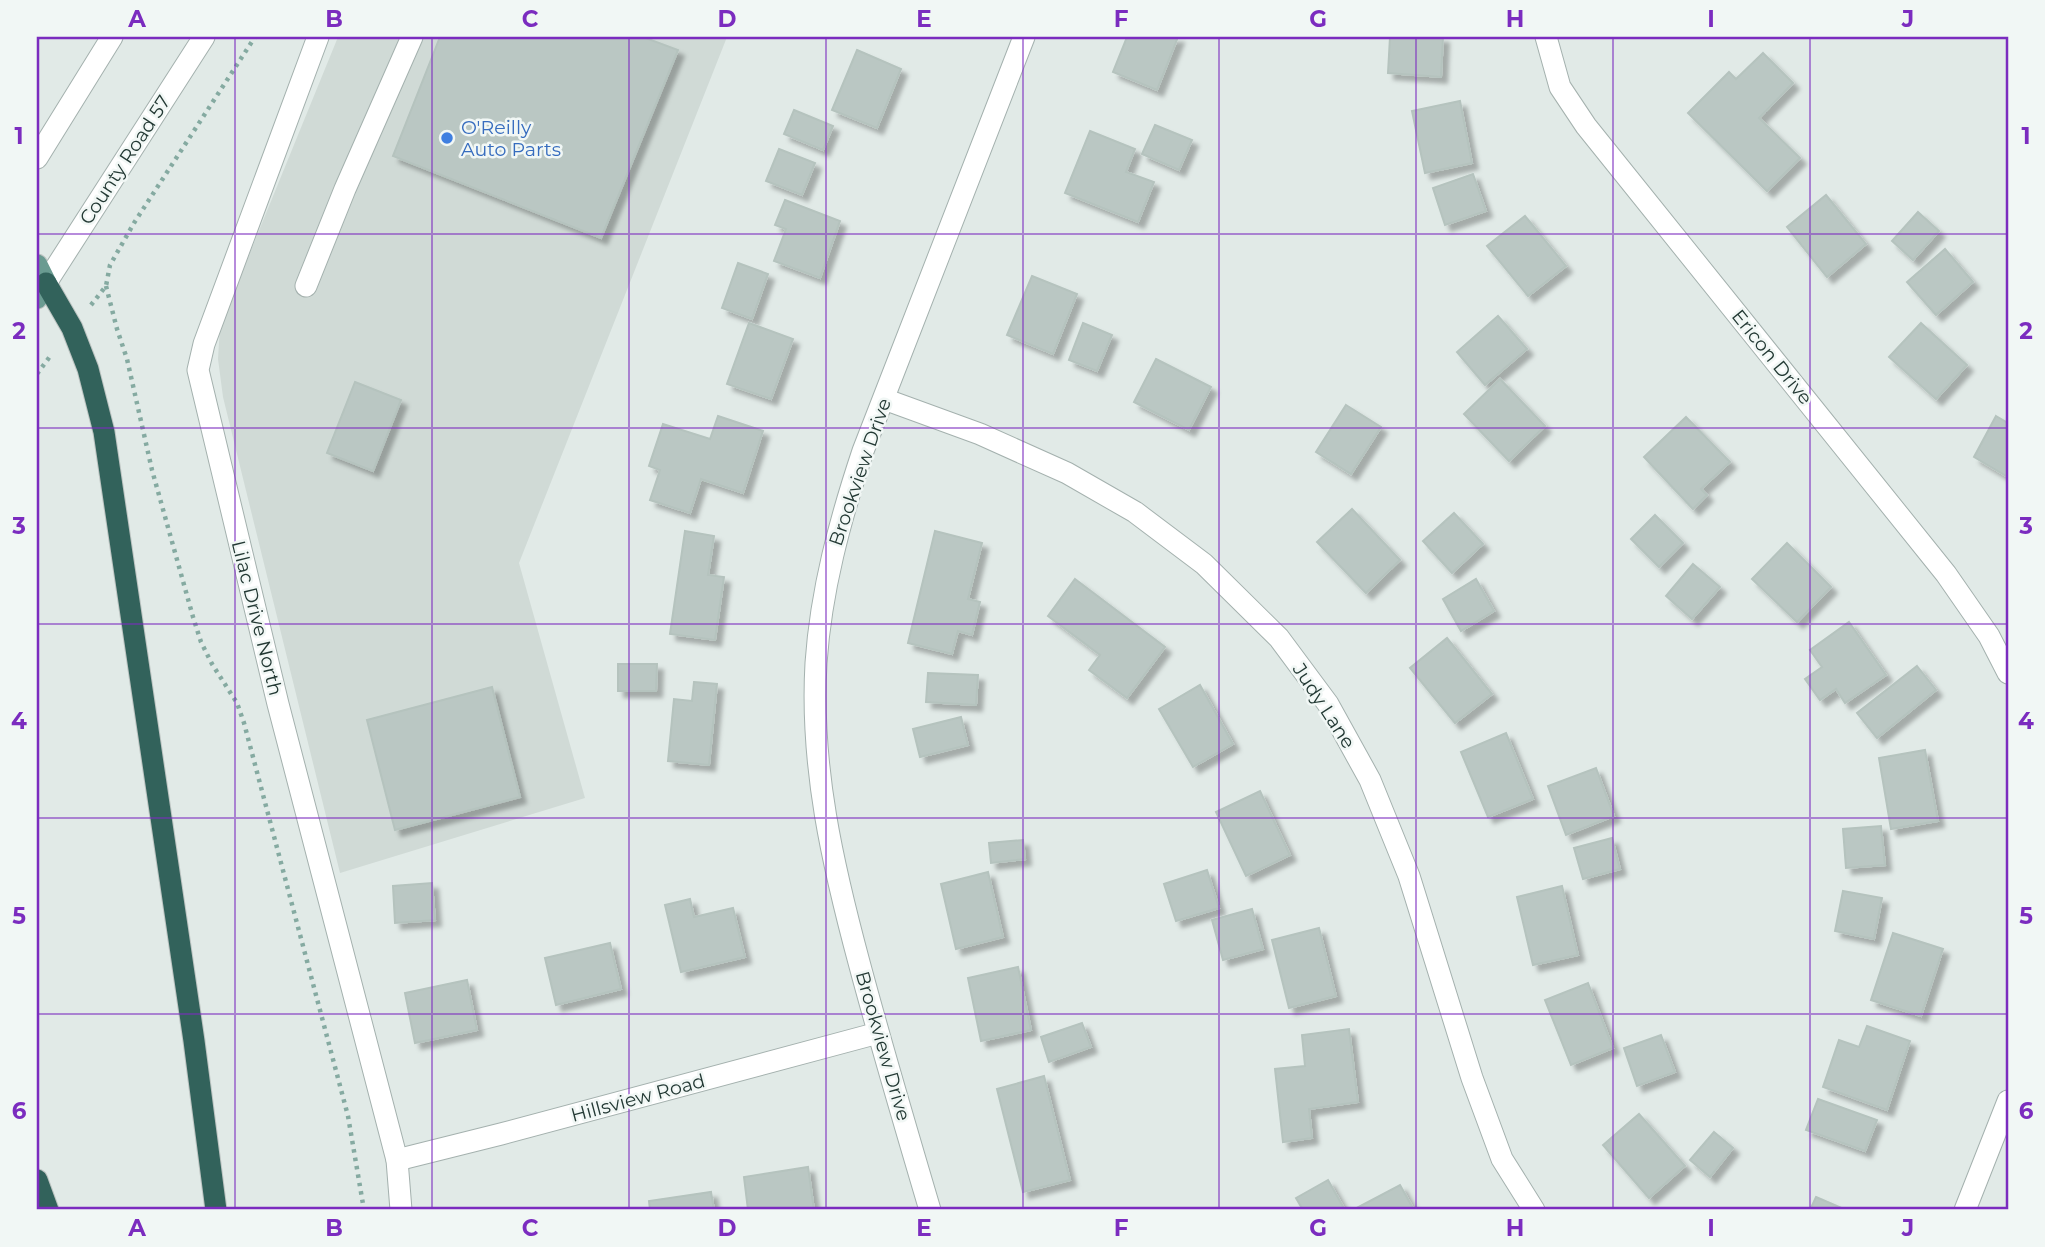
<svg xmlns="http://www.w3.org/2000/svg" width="2045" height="1247" font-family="Montserrat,sans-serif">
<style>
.built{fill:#d0dad6}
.building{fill:#bac7c3;stroke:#b5c3be;stroke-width:2;filter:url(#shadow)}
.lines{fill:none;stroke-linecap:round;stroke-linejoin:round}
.minor-casing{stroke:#a4b1ae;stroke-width:23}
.major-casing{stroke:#bdc4c2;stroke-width:23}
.highway-casing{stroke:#bdc4c2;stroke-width:23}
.path{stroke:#85aaa1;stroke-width:4.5;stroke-dasharray:3.5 5;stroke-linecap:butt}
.minor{stroke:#fff;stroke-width:21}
.major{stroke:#6a9b91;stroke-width:21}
.highway{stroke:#32625b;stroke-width:21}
.grid{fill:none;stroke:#7b2cbf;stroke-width:2;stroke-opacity:0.55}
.shop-dot{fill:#3f7fe0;stroke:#f1f7f5;stroke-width:2.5}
.labels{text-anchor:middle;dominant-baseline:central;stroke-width:5;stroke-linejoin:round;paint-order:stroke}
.shop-label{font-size:19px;fill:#366cbe;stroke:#f1f7f5;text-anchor:start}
.street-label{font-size:19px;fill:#233934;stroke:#f1f7f5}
.neatline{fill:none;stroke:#7b2cbf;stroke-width:2.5}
.grid-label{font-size:23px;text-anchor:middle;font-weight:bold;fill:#7b2cbf}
</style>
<defs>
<filter id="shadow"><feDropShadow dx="6" dy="6" stdDeviation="2" flood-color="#0004"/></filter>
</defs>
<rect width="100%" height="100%" fill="#e1eae7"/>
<!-- built -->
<path class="built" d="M338 37H727L519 563 585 798 340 873 223 397 218 359 220 326Z"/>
<!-- building -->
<g class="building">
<path d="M440 37H643L678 50 601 238 393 156Z"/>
<path d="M1127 37H1178L1157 90 1113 72Z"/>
<path d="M1390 37H1443L1441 77 1388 73Z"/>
<path d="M857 50 901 69 877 128 832 110Z"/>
<path d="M1763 53 1793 83 1759 118 1800 158 1767 191 1688 113 1729 72 1736 79Z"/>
<path d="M1460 101 1472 163 1425 173 1412 111Z"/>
<path d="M794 110 833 126 823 150 784 134Z"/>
<path d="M1155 125 1192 140 1179 170 1142 154Z"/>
<path d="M1090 131 1135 149 1126 172 1154 182 1138 222 1065 193Z"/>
<path d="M779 149 815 163 802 195 766 181Z"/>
<path d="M1473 174 1486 211 1445 225 1433 188Z"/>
<path d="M1826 195 1866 244 1827 277 1787 227Z"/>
<path d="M785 200 840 221 820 278 774 261 786 229 775 225Z"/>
<path d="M1918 212 1939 231 1913 260 1892 241Z"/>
<path d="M1525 216 1566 266 1528 296 1487 246Z"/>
<path d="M1945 249 1973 282 1936 315 1907 282Z"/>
<path d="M738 263 768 274 752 319 722 308Z"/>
<path d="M1032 276 1077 294 1053 354 1007 335Z"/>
<path d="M1498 316 1527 349 1485 385 1457 352Z"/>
<path d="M749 323 793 339 771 399 727 384Z"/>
<path d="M1083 323 1112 335 1097 371 1069 360Z"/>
<path d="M1921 323 1967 365 1936 399 1889 357Z"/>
<path d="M1156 359 1211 387 1189 430 1134 402Z"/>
<path d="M1500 379 1545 426 1509 461 1464 414Z"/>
<path d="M355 382 401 400 373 471 327 453Z"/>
<path d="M1346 405 1381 427 1351 474 1316 452Z"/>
<path d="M718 416 763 431 743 493 701 479 690 513 650 500 660 470 649 466 663 424 710 439Z"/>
<path d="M1996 416 2008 423V477L1974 457Z"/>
<path d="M1686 417 1730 462 1701 489 1707 495 1693 509 1644 457Z"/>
<path d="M1352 509 1400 560 1366 593 1317 542Z"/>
<path d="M1454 513 1483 544 1452 573 1423 541Z"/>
<path d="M1655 515 1683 543 1659 567 1631 539Z"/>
<path d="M685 531 714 536 708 575 724 577 715 640 670 634Z"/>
<path d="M935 531 982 543 968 599 980 602 972 635 958 631 952 654 908 643Z"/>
<path d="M1787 543 1831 587 1797 622 1752 579Z"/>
<path d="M1693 564 1720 587 1692 619 1666 596Z"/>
<path d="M1075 579 1165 647 1127 698 1089 670 1100 655 1048 616Z"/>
<path d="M1476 579 1494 611 1461 631 1443 599Z"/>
<path d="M1849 622 1886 675 1845 703 1836 689 1820 700 1805 679 1822 667 1810 650Z"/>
<path d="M1447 638 1492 694 1455 723 1410 668Z"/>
<path d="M618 664H657L656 691H618Z"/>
<path d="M1917 666 1936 690 1877 738 1857 713Z"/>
<path d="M928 673 978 675 976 705 926 702Z"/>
<path d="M694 682 717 684 709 765 668 761 674 699 692 701Z"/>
<path d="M1200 685 1233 744 1193 767 1159 709Z"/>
<path d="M492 687 520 797 395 830 367 720Z"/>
<path d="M961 717 968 745 920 757 913 729Z"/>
<path d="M1506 733 1533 799 1488 817 1461 752Z"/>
<path d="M1925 750 1938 821 1891 829 1879 758Z"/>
<path d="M1596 768 1614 816 1566 835 1548 786Z"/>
<path d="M1260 791 1290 855 1246 876 1216 812Z"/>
<path d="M1881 826 1885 865 1846 868 1843 829Z"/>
<path d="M1612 838 1620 869 1583 879 1574 848Z"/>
<path d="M1023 840 1025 859 991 863 989 843Z"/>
<path d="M1207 870 1219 908 1176 921 1164 884Z"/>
<path d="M988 872 1003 937 956 949 941 884Z"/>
<path d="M432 883 435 920 395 923 393 886Z"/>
<path d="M1562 886 1578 955 1533 965 1517 897Z"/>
<path d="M1843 891 1882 898 1874 939 1835 931Z"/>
<path d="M690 899 694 917 733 908 745 957 681 972 665 905Z"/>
<path d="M1252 909 1263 949 1223 960 1212 920Z"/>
<path d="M1319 928 1336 996 1289 1008 1272 940Z"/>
<path d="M1893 933 1943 949 1921 1016 1871 1000Z"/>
<path d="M610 943 621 989 556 1005 545 958Z"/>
<path d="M1018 967 1031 1030 981 1041 968 978Z"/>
<path d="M467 980 477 1030 415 1043 405 993Z"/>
<path d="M1588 983 1613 1048 1571 1065 1545 1000Z"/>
<path d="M1082 1023 1091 1047 1049 1062 1041 1037Z"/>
<path d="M1867 1026 1910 1041 1887 1110 1823 1087 1839 1040 1859 1047Z"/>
<path d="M1349 1029 1358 1102 1309 1109 1312 1138 1283 1142 1275 1069 1305 1066 1302 1035Z"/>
<path d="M1661 1035 1675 1072 1637 1086 1624 1048Z"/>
<path d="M1044 1076 1070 1180 1023 1192 997 1089Z"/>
<path d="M1818 1099 1877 1120 1865 1151 1806 1130Z"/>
<path d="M1639 1114 1685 1166 1649 1198 1603 1145Z"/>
<path d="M1714 1132 1733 1148 1710 1177 1690 1160Z"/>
<path d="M808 1167 814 1210H748L744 1177Z"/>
<path d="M1328 1180 1345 1210H1303L1296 1198Z"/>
<path d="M1400 1185 1414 1210H1353Z"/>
<path d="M711 1192 714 1210H650L649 1201Z"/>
<path d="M1816 1197 1846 1210H1810Z"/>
</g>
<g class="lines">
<defs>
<g id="minor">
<path d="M318 37 204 344 198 370 278 704 397 1160 401 1210"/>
<path d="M1546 37 1560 87 1586 126 1946 574 1989 636 2008 673"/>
<path d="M37 158 112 37"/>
<path d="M46 283 204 37"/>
<path d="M306 286 345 189 412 37"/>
<path d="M884 399 980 434 1067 473 1135 512 1204 564 1279 638 1328 704 1370 780 1409 876 1472 1078 1502 1159 1534 1210"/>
<path d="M397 1160 501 1134 878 1033"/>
<path d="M930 1210C906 1129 882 1048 860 966 833 866 810 767 816 663 821 590 840 520 863 451L1024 37"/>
<path d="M1965 1210 2008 1101"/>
</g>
<path id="major" d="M37 265 46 283 37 298"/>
<g id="highway">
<path d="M46 283 72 328 88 369 104 432 194 1041 216 1210"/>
<path d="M37 1180 48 1210"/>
</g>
</defs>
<!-- minor casing -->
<use href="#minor" class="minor-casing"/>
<!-- major casing -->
<use href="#major" class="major-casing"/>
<!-- highway casing -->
<use href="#highway" class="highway-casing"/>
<!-- path -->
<g class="path">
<path d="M106 286 117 329 127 359 152 470 193 617 201 642 212 664 237 703 244 723 348 1116 364 1210"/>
<path d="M91 305 106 286 110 265 134 223 255 37"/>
<path d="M37 374 51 355"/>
</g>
<!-- minor -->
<use href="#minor" class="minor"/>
<!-- major -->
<use href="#major" class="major"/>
<!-- highway -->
<use href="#highway" class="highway"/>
</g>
<!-- grid -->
<path class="grid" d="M235 37V1210M432 37V1210M629 37V1210M826 37V1210M1023 37V1210M1219 37V1210M1416 37V1210M1613 37V1210M1810 37V1210M37 234H2008M37 428H2008M37 624H2008M37 818H2008M37 1014H2008"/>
<!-- markers -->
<circle class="shop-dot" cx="447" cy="138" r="7"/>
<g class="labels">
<!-- shop labels -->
<g class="shop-label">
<text x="461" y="127">O'Reilly<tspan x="461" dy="22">Auto Parts</tspan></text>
</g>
<!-- street labels -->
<g class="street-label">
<text transform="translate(125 160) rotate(-57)">County Road 57</text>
<text transform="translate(1772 357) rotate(51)">Ericon Drive</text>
<text transform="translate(860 472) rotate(-71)">Brookview Drive</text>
<text transform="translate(257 618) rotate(76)">Lilac Drive North</text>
<text transform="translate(1324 706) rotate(57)">Judy Lane</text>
<text transform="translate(883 1046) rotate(74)">Brookview Drive</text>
<text transform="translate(638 1098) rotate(-15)">Hillsview Road</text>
</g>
</g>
<!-- border -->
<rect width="2045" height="1247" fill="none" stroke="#f1f7f5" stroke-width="77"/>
<rect x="38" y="38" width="1969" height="1170" class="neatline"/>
<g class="grid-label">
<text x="137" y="27">A</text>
<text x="334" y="27">B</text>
<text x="530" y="27">C</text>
<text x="727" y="27">D</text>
<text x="924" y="27">E</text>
<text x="1121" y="27">F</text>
<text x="1318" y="27">G</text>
<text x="1515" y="27">H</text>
<text x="1711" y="27">I</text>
<text x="1908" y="27">J</text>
<text x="19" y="144">1</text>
<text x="2026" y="144">1</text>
<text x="19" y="339">2</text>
<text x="2026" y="339">2</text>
<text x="19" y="534">3</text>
<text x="2026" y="534">3</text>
<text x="19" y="729">4</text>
<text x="2026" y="729">4</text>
<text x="19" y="924">5</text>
<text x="2026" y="924">5</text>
<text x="19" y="1119">6</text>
<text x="2026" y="1119">6</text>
<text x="137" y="1236">A</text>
<text x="334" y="1236">B</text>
<text x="530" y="1236">C</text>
<text x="727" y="1236">D</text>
<text x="924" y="1236">E</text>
<text x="1121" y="1236">F</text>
<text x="1318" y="1236">G</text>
<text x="1515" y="1236">H</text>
<text x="1711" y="1236">I</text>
<text x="1908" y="1236">J</text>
</g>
</svg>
